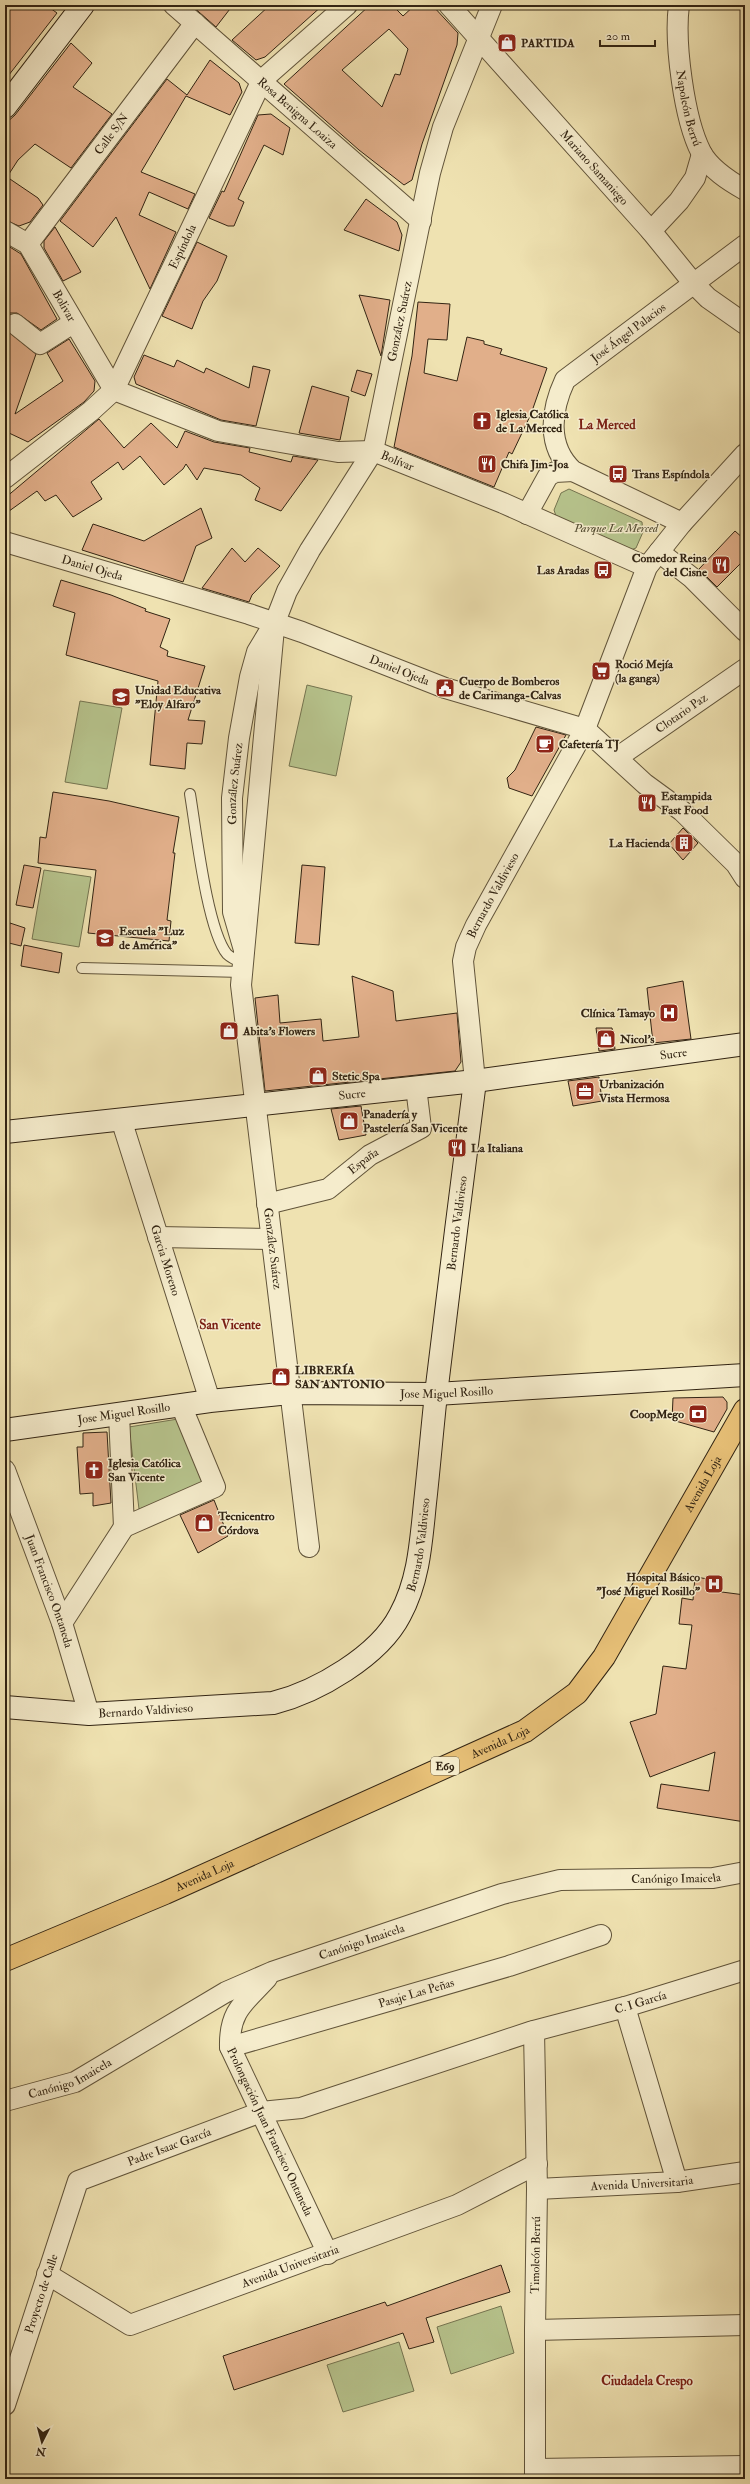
<svg xmlns="http://www.w3.org/2000/svg" width="750" height="2484" font-family="'IM FELL Double Pica',serif">
<style>
.green{fill:#b7c48d;stroke:#747450}
.building{fill:#e1af8a;stroke:#322413;fill-rule:evenodd}
.lines{fill:none;stroke-linecap:round;stroke-linejoin:round}
.lane-casing{stroke:#61543a;stroke-width:12}
.street-casing{stroke:#61543a;stroke-width:22}
.secondary-casing{stroke:#322413;stroke-width:24}
.primary-casing{stroke:#322413;stroke-width:24}
.lane{stroke:#f5eccc;stroke-width:10}
.street{stroke:#f5eccc;stroke-width:20}
.secondary{stroke:#f5eccc;stroke-width:22}
.primary{stroke:#e8c178;stroke-width:22}
.labels{text-anchor:middle;dominant-baseline:central;stroke-width:3;stroke-linejoin:round;paint-order:stroke}
.shield{fill:#f5eccc;stroke:#6c604a;stroke-width:1}
.shield-label{font-size:11px;font-weight:bold;fill:#322413}
.poi-label{font-size:12px;font-weight:bold;fill:#322413;stroke:#f5eccc;text-anchor:start}
.street-label{font-size:12px;fill:#322413;stroke:#f5eccc}
.park-label{font-size:12px;font-style:italic;fill:#534c32;stroke:#f5eccc}
.neighbourhood-label{font-size:13px;font-weight:bold;fill:#7a1f14;stroke:#f5eccc}
</style>
<rect width="100%" height="100%" fill="#efe2b1"/>
<filter id="stains"><feTurbulence type="fractalNoise" baseFrequency=".005" numOctaves="4"/><feColorMatrix values="0 0 0 0 .2 0 0 0 0 .09 0 0 0 0 .02 0 0 0 .5 -.17"/></filter>
<radialGradient id="worn" r=".72"><stop offset=".6" stop-color="#630" stop-opacity="0"/><stop offset="1" stop-color="#630" stop-opacity=".3"/></radialGradient>
<!-- green -->
<g class="green">
<path d="M569 489 642 522 643 532 636 548 628 551 557 519 554 510 561 493Z"/>
<path d="M307 685 352 696 336 776 289 766Z"/>
<path d="M80 701 122 708 107 789 65 782Z"/>
<path d="M44 870 91 877 79 947 32 939Z"/>
<path d="M178 1419 204 1487 139 1509 129 1427Z"/>
<path d="M501 2306 514 2353 451 2374 437 2327Z"/>
<path d="M399 2342 414 2391 343 2412 327 2365Z"/>
</g>
<!-- building -->
<g class="building">
<path d="M13 5H46L57 13 5 80V18Z"/>
<path d="M191 5H233L216 27Z"/>
<path d="M270 5H323L265 57 256 60 232 40Z"/>
<path d="M370 5H392L403 16 415 5H432L458 33 457 45 422 144 412 180 404 185 359 150 284 84ZM389 29 408 49 400 75 395 74 382 107 342 70Z"/>
<path d="M71 43 92 63 73 87 112 114 71 168 35 144 18 160 7 177 38 198 43 205 30 222 19 226 5 220V124L15 115Z"/>
<path d="M210 60 239 83 242 92 230 115 186 96 141 172 195 194 188 209 149 192 139 215 176 232 150 289 116 217 93 247 60 221 167 79 187 95Z"/>
<path d="M271 114 290 128 283 155 264 145 238 199 244 202 234 226H228L209 218 222 191 224 192 258 115Z"/>
<path d="M366 199 397 222 402 235 399 251 344 230Z"/>
<path d="M55 227 81 272 63 281 44 248V241Z"/>
<path d="M197 242 227 256 217 281 203 301 192 329 162 316Z"/>
<path d="M5 244 21 254 57 319 41 330 17 313H10L5 319Z"/>
<path d="M359 295 390 300 381 356Z"/>
<path d="M418 302 450 304 447 340 428 339 424 373 457 381 467 337 484 341V344L502 349 500 354 547 368 531 414 512 454 509 452 494 487 394 447 412 356Z"/>
<path d="M5 329 36 354 15 414 63 381 47 353 69 339 95 381 94 391 84 402 28 442 9 433 7 437H5Z"/>
<path d="M144 355 174 367 177 360 204 373 206 368 249 388 253 366 270 370 256 426 221 420 136 384 134 377Z"/>
<path d="M357 370 372 374 365 396 351 391Z"/>
<path d="M312 386 349 397 340 440 299 433Z"/>
<path d="M99 419 124 448 151 423 177 448 185 431 214 442 250 448 249 452 291 462 293 456 318 460 281 511 255 500 260 488 241 475 204 468 197 480 186 464 183 469 164 485 140 456 123 470 118 462 91 482 102 499 73 517 56 495 45 501 37 491 5 514V498Z"/>
<path d="M201 508 212 538 196 546 183 582 82 550 93 524 144 541Z"/>
<path d="M735 531 745 540V559L717 587 699 569Z"/>
<path d="M232 548 245 562 258 548 280 566 252 595 249 602 202 588Z"/>
<path d="M61 580 111 595 146 609 145 611 170 619 160 647 168 651 167 656 205 666 188 720 205 721 202 744 187 743 185 769 150 765 158 681 66 655 75 613 53 606Z"/>
<path d="M536 727 566 735 532 796 509 788 507 778 515 770Z"/>
<path d="M53 792 109 801 179 817 173 853H175L167 920 171 921 169 941 88 933 96 870 38 863 40 837 46 838Z"/>
<path d="M683 828 698 843 683 860 669 844Z"/>
<path d="M24 865 41 868 33 908 16 905Z"/>
<path d="M302 865 325 867 319 945 295 943Z"/>
<path d="M10 923 25 928 21 946 5 942Z"/>
<path d="M24 945 62 953 59 973 21 966Z"/>
<path d="M352 976 393 991 396 1021 457 1013 461 1062 455 1071 265 1091 255 998 278 995 280 1023 321 1019 323 1041 359 1037Z"/>
<path d="M683 981 691 1039 653 1043 647 988Z"/>
<path d="M596 1028H612L615 1049 599 1051Z"/>
<path d="M599 1077 602 1101 573 1106 568 1081Z"/>
<path d="M361 1106 366 1135 339 1140 331 1109Z"/>
<path d="M723 1397 727 1402V1409L714 1432 672 1420 673 1398Z"/>
<path d="M107 1432 111 1503 93 1506V1493L80 1494 77 1447H83V1433Z"/>
<path d="M214 1500 228 1536 198 1553 180 1515Z"/>
<path d="M695 1577 715 1580 714 1591 745 1595V1822L657 1808 661 1784 709 1791 715 1752 650 1777 630 1722 656 1714 663 1666 686 1669 692 1625 679 1624 682 1598 693 1600Z"/>
<path d="M501 2265 510 2292 426 2318 434 2342 409 2349 403 2333 234 2390 223 2356 385 2302 387 2306Z"/>
</g>
<g class="lines">
<defs>
<g id="lane">
<path d="M190 794C196 830 207 929 227 954 231 958 238 961 243 963"/>
<path d="M82 968 242 972"/>
</g>
<g id="street">
<path id="s1" d="M174 5 421 221"/>
<path id="s2" d="M449 5 651 231 694 284 708 298 745 324"/>
<path id="s3" d="M679 5C674 42 684 119 701 152 710 169 729 181 745 190"/>
<path id="s4" d="M5 231 28 244 114 390"/>
<path d="M651 231 679 201 695 178 702 154"/>
<path id="s5" d="M28 244 195 23"/>
<path d="M15 324 40 344 73 323"/>
<path id="s6" d="M114 390 218 431 338 452 373 451 503 503 647 567"/>
<path id="s7" d="M5 478 91 411 114 390 262 80 347 5"/>
<path d="M527 514 548 476 555 472 573 471"/>
<path id="s8" d="M682 523 573 471C546 446 551 410 565 380L745 245"/>
<path id="s9" d="M5 542 249 614 302 632 445 688 585 729 645 784 682 811 736 864 745 878"/>
<path d="M659 552 691 577 745 631"/>
<path id="s10" d="M274 628 241 985 309 1547"/>
<path id="s11" d="M618 757 745 669"/>
<path id="s12" d="M244 950 233 912 232 798 239 738 250 677 257 652 275 622 287 591 310 550 373 451 430 173 443 127 492 5"/>
<path id="s13" d="M475 1081 463 961 466 947 476 925 585 729 647 567 682 523 745 454"/>
<path id="s14" d="M121 1119 210 1401"/>
<path id="s15" d="M267 1204 328 1189 370 1155 421 1128 416 1087"/>
<path d="M158 1237 271 1239"/>
<path d="M119 1414 124 1527 215 1487 181 1405"/>
<path id="s16" d="M5 1470 62 1623 89 1714"/>
<path d="M62 1623 124 1527"/>
<path id="s17" d="M267 1978C244 2003 229 2011 230 2047L328 2254"/>
<path d="M625 2007 677 2182"/>
<path d="M534 2031 537 2189 535 2330V2479"/>
<path id="s18" d="M230 2047 509 1966 601 1935"/>
<path id="s19" d="M5 2101 75 2082 226 1992 272 1972 502 1894 560 1880 713 1878 745 1872"/>
<path id="s20" d="M537 2189 677 2182 745 2172"/>
<path id="s21" d="M47 2274 130 2325 457 2205 537 2164"/>
<path d="M535 2330 745 2325"/>
<path id="s22" d="M5 2405 78 2181 261 2112 301 2108 530 2032 625 2007 745 1970"/>
<path d="M535 2469 745 2466"/>
</g>
<g id="secondary">
<path d="M5 107 83 5"/>
<path id="s23" d="M5 1132 475 1081 745 1044"/>
<path id="s24" d="M5 1430 210 1401 290 1393 436 1394 745 1375"/>
<path id="s25" d="M5 1707 89 1714 273 1703C317 1692 379 1656 400 1615 419 1580 421 1542 425 1503 429 1467 432 1431 436 1394 448 1290 462 1185 475 1081"/>
</g>
<g id="primary">
<path id="s26" d="M5 1960 165 1893 525 1731 577 1693 604 1657 745 1410"/>
</g>
</defs>
<!-- lane casing -->
<use href="#lane" class="lane-casing"/>
<!-- street casing -->
<use href="#street" class="street-casing"/>
<!-- secondary casing -->
<use href="#secondary" class="secondary-casing"/>
<!-- primary casing -->
<use href="#primary" class="primary-casing"/>
<!-- lane -->
<use href="#lane" class="lane"/>
<!-- street -->
<use href="#street" class="street"/>
<!-- secondary -->
<use href="#secondary" class="secondary"/>
<!-- primary -->
<use href="#primary" class="primary"/>
</g>
<!-- icons -->
<defs>
<symbol id="shop-square" viewBox="-11 -11 22 22"><rect x="-9" y="-9" width="18" height="18" rx="4" fill="#8f2418" stroke="#f5eccc"/><path d="M-5-2.5h2.3a2.7 3.5 0 0 1 5.4 0H5L5.5 6h-11ZM-1.5-2.5h3a1.5 2.3 0 0 0-3 0Z" fill="#fff"/></symbol>
<symbol id="church-square" viewBox="-11 -11 22 22"><rect x="-9" y="-9" width="18" height="18" rx="4" fill="#8f2418" stroke="#f5eccc"/><path d="M-1.2-6h2.4v3.5h3.3v2.4h-3.3V6h-2.4V-.1h-3.3v-2.4h3.3Z" fill="#fff"/></symbol>
<symbol id="restaurant-square" viewBox="-11 -11 22 22"><rect x="-9" y="-9" width="18" height="18" rx="4" fill="#8f2418" stroke="#f5eccc"/><path d="M-5-6h1v4h1v-4h1v4h1v-4h1v5L-1.5 .5V6h-2V.5L-5-1ZM5-6V6H3V1.5H1.5Q1.5-4 5-6Z" fill="#fff"/></symbol>
<symbol id="bus-square" viewBox="-11 -11 22 22"><rect x="-9" y="-9" width="18" height="18" rx="4" fill="#8f2418" stroke="#f5eccc"/><path d="M-5-6H5V4H4V6H2V4H-2V6H-4V4H-5ZM-3.5-4V0h7V-4ZM-3.5 1.2v1.5H-2V1.2ZM2 1.2v1.5H3.5V1.2Z" fill="#fff"/></symbol>
<symbol id="supermarket-square" viewBox="-11 -11 22 22"><rect x="-9" y="-9" width="18" height="18" rx="4" fill="#8f2418" stroke="#f5eccc"/><path d="M-6-5.5h2.5l.6 2H6L4.5 2H-2.5L-4.4-4H-6ZM-1.5 3.2a1.3 1.3 0 1 0 .1 0ZM3 3.2a1.3 1.3 0 1 0 .1 0Z" fill="#fff"/></symbol>
<symbol id="civic-square" viewBox="-11 -11 22 22"><rect x="-9" y="-9" width="18" height="18" rx="4" fill="#8f2418" stroke="#f5eccc"/><path d="M-.6-6.5H3V-4.5H.6V-3L4-1V1h2V6H-6V1h2V-1L-.6-3ZM-1.2 2.5V6h2.4V2.5Z" fill="#fff"/></symbol>
<symbol id="school-square" viewBox="-11 -11 22 22"><rect x="-9" y="-9" width="18" height="18" rx="4" fill="#8f2418" stroke="#f5eccc"/><path d="M0-5L7-2L0 1L-7-2ZM-4 1L0 2.5L4 1V4Q0 6-4 4Z" fill="#fff"/></symbol>
<symbol id="cafe-square" viewBox="-11 -11 22 22"><rect x="-9" y="-9" width="18" height="18" rx="4" fill="#8f2418" stroke="#f5eccc"/><path d="M-5.5-4.5H6V0H3Q3 3.5 0 3.5H-2.5Q-5.5 3.5-5.5 0ZM3-3.2v2h1.7v-2ZM-6 4.5H4V6H-6Z" fill="#fff"/></symbol>
<symbol id="building-square" viewBox="-11 -11 22 22"><rect x="-9" y="-9" width="18" height="18" rx="4" fill="#8f2418" stroke="#f5eccc"/><path d="M-4-6H4V6H1V3H-1V6H-4ZM-2.5-4.3h1.7v1.8h-1.7ZM.8-4.3h1.7v1.8H.8ZM-2.5-1h1.7V.8h-1.7ZM.8-1h1.7V.8H.8Z" fill="#fff"/></symbol>
<symbol id="hospital-square" viewBox="-11 -11 22 22"><rect x="-9" y="-9" width="18" height="18" rx="4" fill="#8f2418" stroke="#f5eccc"/><path d="M-5-5h3v3.5h4V-5h3V5h-3V1.5h-4V5h-3Z" fill="#fff"/></symbol>
<symbol id="office-square" viewBox="-11 -11 22 22"><rect x="-9" y="-9" width="18" height="18" rx="4" fill="#8f2418" stroke="#f5eccc"/><path d="M-6-3h4V-5.5h4V-3h4V5H-6ZM-1-4.5V-3h2v-1.5ZM-6 0V1H6V0Z" fill="#fff"/></symbol>
<symbol id="bank-square" viewBox="-11 -11 22 22"><rect x="-9" y="-9" width="18" height="18" rx="4" fill="#8f2418" stroke="#f5eccc"/><path d="M-6-4H6V4H-6ZM0-2.3a2.3 2.3 0 1 0 0 4.6a2.3 2.3 0 1 0 0-4.6Z" fill="#fff"/></symbol>
</defs>
<g fill-rule="evenodd">
<use href="#shop-square" x="496" y="32" width="22" height="22"/>
<use href="#church-square" x="471" y="410" width="22" height="22"/>
<use href="#restaurant-square" x="476" y="453" width="22" height="22"/>
<use href="#bus-square" x="607" y="463" width="22" height="22"/>
<use href="#restaurant-square" x="710" y="554" width="22" height="22"/>
<use href="#bus-square" x="592" y="559" width="22" height="22"/>
<use href="#supermarket-square" x="590" y="660" width="22" height="22"/>
<use href="#civic-square" x="434" y="677" width="22" height="22"/>
<use href="#school-square" x="110" y="686" width="22" height="22"/>
<use href="#cafe-square" x="534" y="733" width="22" height="22"/>
<use href="#restaurant-square" x="636" y="792" width="22" height="22"/>
<use href="#building-square" x="673" y="832" width="22" height="22"/>
<use href="#school-square" x="94" y="927" width="22" height="22"/>
<use href="#hospital-square" x="658" y="1002" width="22" height="22"/>
<use href="#shop-square" x="218" y="1020" width="22" height="22"/>
<use href="#shop-square" x="595" y="1028" width="22" height="22"/>
<use href="#shop-square" x="307" y="1065" width="22" height="22"/>
<use href="#office-square" x="574" y="1080" width="22" height="22"/>
<use href="#shop-square" x="338" y="1110" width="22" height="22"/>
<use href="#restaurant-square" x="446" y="1137" width="22" height="22"/>
<use href="#shop-square" x="270" y="1366" width="22" height="22"/>
<use href="#bank-square" x="687" y="1403" width="22" height="22"/>
<use href="#church-square" x="83" y="1459" width="22" height="22"/>
<use href="#shop-square" x="193" y="1512" width="22" height="22"/>
<use href="#hospital-square" x="703" y="1573" width="22" height="22"/>
</g>
<g class="labels">
<!-- shield labels -->
<rect class="shield" x="431" y="1757" width="28" height="18" rx="3"/>
<g class="shield-label">
<text x="445" y="1766">E69</text>
</g>
<!-- poi labels -->
<g class="poi-label">
<text x="521" y="43">PARTIDA</text>
<text x="496" y="414">Iglesia Católica<tspan x="496" dy="14">de La Merced</tspan></text>
<text x="501" y="464">Chifa Jim-Joa</text>
<text x="632" y="474">Trans Espíndola</text>
<text x="707" y="558" text-anchor="end">Comedor Reina<tspan x="707" dy="14">del Cisne</tspan></text>
<text x="589" y="570" text-anchor="end">Las Aradas</text>
<text x="615" y="664">Roció Mejía<tspan x="615" dy="14">(la ganga)</tspan></text>
<text x="459" y="681">Cuerpo de Bomberos<tspan x="459" dy="14">de Carimanga-Calvas</tspan></text>
<text x="135" y="690">Unidad Educativa<tspan x="135" dy="14">"Eloy Alfaro"</tspan></text>
<text x="559" y="744">Cafetería TJ</text>
<text x="661" y="796">Estampida<tspan x="661" dy="14">Fast Food</tspan></text>
<text x="670" y="843" text-anchor="end">La Hacienda</text>
<text x="119" y="931">Escuela "Luz<tspan x="119" dy="14">de América"</tspan></text>
<text x="655" y="1013" text-anchor="end">Clínica Tamayo</text>
<text x="243" y="1031">Abita's Flowers</text>
<text x="620" y="1039">Nicol's</text>
<text x="332" y="1076">Stetic Spa</text>
<text x="599" y="1084">Urbanización<tspan x="599" dy="14">Vista Hermosa</tspan></text>
<text x="363" y="1114">Panadería y<tspan x="363" dy="14">Pastelería San Vicente</tspan></text>
<text x="471" y="1148">La Italiana</text>
<text x="295" y="1370">LIBRERÍA<tspan x="295" dy="14">SAN ANTONIO</tspan></text>
<text x="684" y="1414" text-anchor="end">CoopMego</text>
<text x="108" y="1463">Iglesia Católica<tspan x="108" dy="14">San Vicente</tspan></text>
<text x="218" y="1516">Tecnicentro<tspan x="218" dy="14">Córdova</tspan></text>
<text x="700" y="1577" text-anchor="end">Hospital Básico<tspan x="700" dy="14">"José Miguel Rosillo"</tspan></text>
</g>
<!-- street labels -->
<g class="street-label">
<text stroke="none"><textPath href="#s3" startOffset="104">Napoleón Berrú</textPath></text>
<text stroke="none"><textPath href="#s1" startOffset="164">Rosa Benigna Loaiza</textPath></text>
<text stroke="none"><textPath href="#s5" startOffset="138">Calle S/N</textPath></text>
<text stroke="none"><textPath href="#s2" startOffset="218">Mariano Samaniego</textPath></text>
<text stroke="none"><textPath href="#s7" startOffset="299">Espíndola</textPath></text>
<text stroke="none"><textPath href="#s4" startOffset="98">Bolivar</textPath></text>
<text stroke="none"><textPath href="#s12" startOffset="667">González Suárez</textPath></text>
<text stroke="none"><textPath href="#s8" startOffset="298">José Ángel Palacios</textPath></text>
<text stroke="none"><textPath href="#s6" startOffset="295">Bolívar</textPath></text>
<text stroke="none"><textPath href="#s9" startOffset="91">Daniel Ojeda</textPath></text>
<text stroke="none"><textPath href="#s9" startOffset="415">Daniel Ojeda</textPath></text>
<text stroke="none"><textPath href="#s11" startOffset="77">Clotario Paz</textPath></text>
<text stroke="none"><textPath href="#s12" startOffset="168">González Suárez</textPath></text>
<text stroke="none"><textPath href="#s13" startOffset="193">Bernardo Valdivieso</textPath></text>
<text stroke="none"><textPath href="#s23" startOffset="673">Sucre</textPath></text>
<text stroke="none"><textPath href="#s23" startOffset="349">Sucre</textPath></text>
<text stroke="none"><textPath href="#s15" startOffset="108">España</textPath></text>
<text stroke="none"><textPath href="#s25" startOffset="824">Bernardo Valdivieso</textPath></text>
<text stroke="none"><textPath href="#s10" startOffset="624">González Suárez</textPath></text>
<text stroke="none"><textPath href="#s14" startOffset="148">Garcia Moreno</textPath></text>
<text stroke="none"><textPath href="#s24" startOffset="444">Jose Miguel Rosillo</textPath></text>
<text stroke="none"><textPath href="#s24" startOffset="120">Jose Miguel Rosillo</textPath></text>
<text stroke="none"><textPath href="#s26" startOffset="877">Avenida Loja</textPath></text>
<text stroke="none"><textPath href="#s25" startOffset="500">Bernardo Valdivieso</textPath></text>
<text stroke="none"><textPath href="#s16" startOffset="129">Juan Francisco Ontaneda</textPath></text>
<text stroke="none"><textPath href="#s25" startOffset="141">Bernardo Valdivieso</textPath></text>
<text stroke="none"><textPath href="#s26" startOffset="541">Avenida Loja</textPath></text>
<text stroke="none"><textPath href="#s26" startOffset="217">Avenida Loja</textPath></text>
<text stroke="none"><textPath href="#s19" startOffset="717">Canónigo Imaicela</textPath></text>
<text stroke="none"><textPath href="#s19" startOffset="393">Canónigo Imaicela</textPath></text>
<text stroke="none"><textPath href="#s18" startOffset="194">Pasaje Las Peñas</textPath></text>
<text stroke="none"><textPath href="#s22" startOffset="827">C. I García</textPath></text>
<text stroke="none"><textPath href="#s19" startOffset="69">Canónigo Imaicela</textPath></text>
<text stroke="none"><textPath href="#s17" startOffset="175">Prolongación Juan Francisco Ontaneda</textPath></text>
<text stroke="none"><textPath href="#s22" startOffset="333">Padre Isaac García</textPath></text>
<text stroke="none"><textPath href="#s20" startOffset="105">Avenida Universitaria</textPath></text>
<text transform="translate(536 2255) rotate(-89)">Timoleón Berrú</text>
<text stroke="none"><textPath href="#s21" startOffset="268">Avenida Universitaria</textPath></text>
<text stroke="none"><textPath href="#s22" startOffset="117">Proyecto de Calle</textPath></text>
</g>
<!-- park labels -->
<g class="park-label">
<text x="616" y="528">Parque La Merced</text>
</g>
<!-- neighbourhood labels -->
<g class="neighbourhood-label">
<text x="607" y="425">La Merced</text>
<text x="230" y="1325">San Vicente</text>
<text x="647" y="2381">Ciudadela Crespo</text>
</g>
</g>
<!-- margin -->
<rect width="750" height="2484" fill="none" stroke="#efe2b1" stroke-width="20"/>
<rect x="6" y="6" width="738" height="2472" fill="none" stroke="#322413" stroke-width="2"/>
<rect x="10" y="10" width="730" height="2464" fill="none" stroke="#322413"/>
<!-- north arrow -->
<g transform="translate(42 2442) rotate(186)" stroke="#f5eccc" stroke-width="3" paint-order="stroke">
<path d="M0-3L7 15L0 10L-7 15Z" fill="#322413"/>
<text y="-6" font-size="11" font-weight="bold" text-anchor="middle" fill="#322413">N</text>
</g>
<!-- scale -->
<path d="M600 40v6h55v-6" fill="none" stroke="#322413" stroke-width="2"/>
<text x="606" y="40" font-size="12" fill="#322413" stroke="#f5eccc" stroke-width="3" paint-order="stroke">20 m</text>
<rect width="100%" height="100%" filter="url(#stains)"/>
<rect width="100%" height="100%" fill="url(#worn)"/>
</svg>
